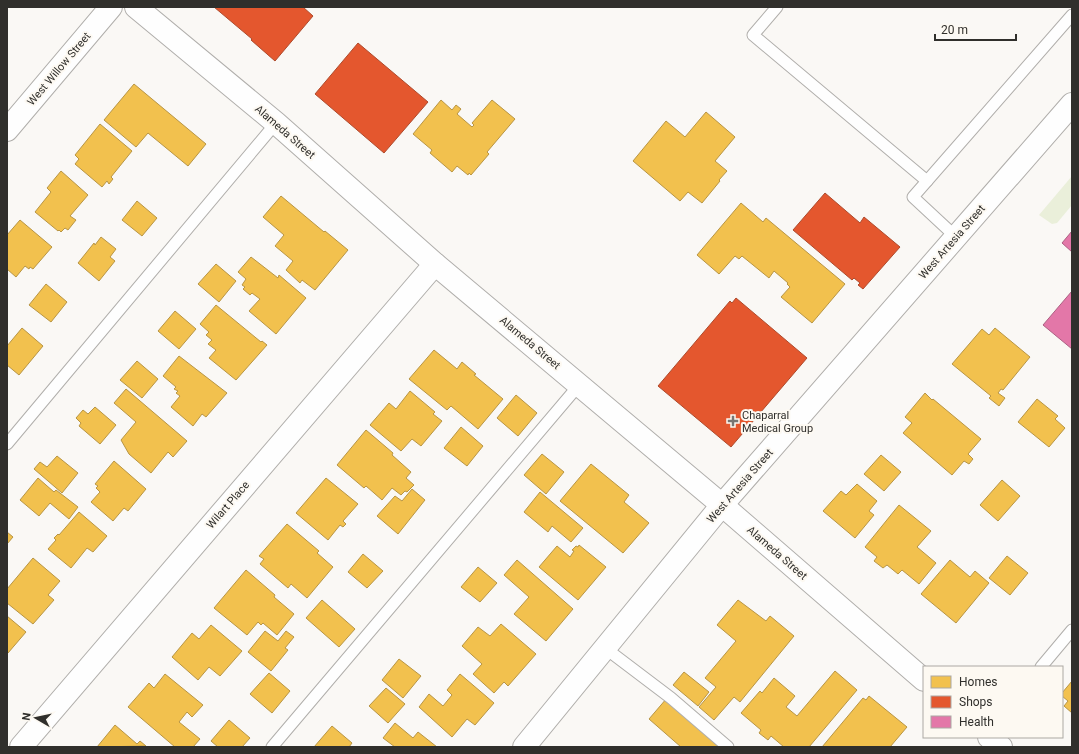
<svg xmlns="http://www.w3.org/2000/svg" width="1079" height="754" font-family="Roboto,sans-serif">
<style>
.green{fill:#eaefda}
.homes{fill:#f2c14e;stroke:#b89544}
.shops{fill:#e4572e;stroke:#ae4b2d}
.health{fill:#e377a8;stroke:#ad6183}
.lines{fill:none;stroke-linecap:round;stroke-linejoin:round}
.lane-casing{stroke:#b0aeab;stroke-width:13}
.street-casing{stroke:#b0aeab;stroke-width:24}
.lane{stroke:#fefefe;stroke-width:11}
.street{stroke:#fefefe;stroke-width:22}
.poi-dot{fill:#777572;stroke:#fdf9f2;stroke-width:1.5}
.labels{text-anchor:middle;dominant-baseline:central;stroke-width:4;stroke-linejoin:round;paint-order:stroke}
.street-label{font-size:11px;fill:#302f2c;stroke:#fdf9f2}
.poi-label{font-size:11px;fill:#302f2c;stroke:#fdf9f2;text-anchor:start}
</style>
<rect width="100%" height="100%" fill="#faf8f5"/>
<!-- green -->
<path class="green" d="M1072 176V205L1057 223 1052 224 1039 215Z"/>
<!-- homes -->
<g class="homes">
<path d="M134 84 206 144 188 166 148 133 136 147 104 120Z"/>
<path d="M441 100 452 110 456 105 461 109 457 114 472 127 474 125 472 123 492 100 515 119 487 152 489 154 471 175 469 173 468 175 457 166 452 172 430 153 432 150 413 134Z"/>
<path d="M706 112 735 137 715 161 727 171 719 180 720 181 702 203 688 192 680 201 633 161 666 121 685 137Z"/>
<path d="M100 124 132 151 111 177 113 179 109 184 107 181 102 187 75 164 79 159 75 155Z"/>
<path d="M61 171 88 195 70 216 76 220 68 230 65 228 61 232 59 230 58 231 35 212 51 192 47 188Z"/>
<path d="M281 196 324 232 325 231 348 250 315 290 302 280 300 283 286 270 293 261 275 246 284 235 263 217Z"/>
<path d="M137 201 157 218 142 236 122 220Z"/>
<path d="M741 203 763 222 766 218 845 284 812 323 781 297 790 287 787 284 788 283 774 271 769 278 742 256 739 259 735 256 719 274 697 255Z"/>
<path d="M20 220 52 247 33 269 30 267 29 269 25 266 16 277 7 269V235Z"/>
<path d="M101 237 116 249 110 257 115 261 99 281 78 263 94 243 95 245Z"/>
<path d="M251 257 278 278 279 275 306 298 276 334 249 311 260 299 252 293 250 295 243 289 245 287 242 285 246 279 238 272Z"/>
<path d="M216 264 236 281 219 302 198 284Z"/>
<path d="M46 284 67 302 51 322 29 305Z"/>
<path d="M216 305 261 342 262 341 267 345 236 380 209 358 216 350 208 344 212 340 206 335 209 332 200 324Z"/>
<path d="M175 311 196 329 179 349 158 331Z"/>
<path d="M22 328 43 346 19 375 7 365V346Z"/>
<path d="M995 328 1030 357 1003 390 1001 389 998 393 1005 398 999 406 989 398 991 396 952 364 982 329 989 335Z"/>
<path d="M434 350 457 369 462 362 476 374 474 375 503 399 478 429 451 406 447 410 409 379Z"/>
<path d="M179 356 227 393 206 417 202 414 193 426 171 407 180 396 176 393 178 391 174 389 176 387 163 376Z"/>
<path d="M137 361 158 379 142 398 120 380Z"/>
<path d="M126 389 187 441 173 457 168 452 151 473 129 454 121 440 136 422 114 403Z"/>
<path d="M410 391 435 412 433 414 442 421 421 446 412 439 401 451 370 425 389 403 396 409Z"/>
<path d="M925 393 932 400 933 399 981 439 968 454 973 459 969 464 964 461 952 475 903 433 912 423 905 417Z"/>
<path d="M516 395 537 413 518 436 497 418Z"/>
<path d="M1037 399 1058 416 1055 419 1065 428 1049 447 1018 422Z"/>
<path d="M95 407 116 425 100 444 79 426 81 423 76 418 83 410 88 414Z"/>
<path d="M461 427 483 446 467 466 444 448Z"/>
<path d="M366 430 393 453 392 455 411 472 406 478 414 485 407 492 405 491 401 495 392 488 382 500 366 486 364 488 337 465Z"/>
<path d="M542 454 564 472 546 494 524 475Z"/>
<path d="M881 455 901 472 884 491 864 474Z"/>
<path d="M57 456 78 473 62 493 34 469 40 462 47 467Z"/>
<path d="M114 461 146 489 128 511 124 508 113 521 91 502 100 492 96 488 98 486 95 484Z"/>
<path d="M591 464 629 495 624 502 649 523 623 553 560 501Z"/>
<path d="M38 478 54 492 56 490 78 507 69 519 50 503 39 516 20 500Z"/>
<path d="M326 478 358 504 343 521 346 524 343 527 340 525 328 540 296 513Z"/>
<path d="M1002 480 1020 496 998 521 980 505Z"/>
<path d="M857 484 877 501 869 511 874 515 855 538 823 511 841 491 846 495Z"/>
<path d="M412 489 425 500 398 534 377 516 395 496 402 501Z"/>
<path d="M540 492 583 528 571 542 552 526 548 532 524 512Z"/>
<path d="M899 505 931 531 917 547 936 563 919 584 902 570 898 574 887 565 883 568 874 561 877 557 865 547Z"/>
<path d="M79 512 107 536 93 552 87 548 71 568 48 549 56 540 54 538 58 534 59 535Z"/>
<path d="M287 524 319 551 317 553 333 567 307 598 291 584 288 588 260 564 264 559 259 556Z"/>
<path d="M7 532 13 537 7 544Z"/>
<path d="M579 545 606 567 578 600 539 567 557 546 570 557 574 551 572 550 576 546 578 547Z"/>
<path d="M363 554 383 571 367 588 348 572Z"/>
<path d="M1007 556 1028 573 1010 595 989 578Z"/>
<path d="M33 558 60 581 48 595 54 600 33 624 7 603V589Z"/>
<path d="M517 560 573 609 546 641 514 614 529 597 504 575Z"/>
<path d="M950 560 970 577 975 571 989 583 956 623 921 594Z"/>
<path d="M478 567 497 583 480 602 461 587Z"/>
<path d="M246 570 275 595 274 597 294 614 277 635 263 623 261 625 258 622 247 635 214 608Z"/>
<path d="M322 600 355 629 339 647 306 618Z"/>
<path d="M738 600 766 621 770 616 794 636 740 702 734 697 714 720 699 707 716 687 705 678 736 641 717 625Z"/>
<path d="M7 616 26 632 8 653 7 652Z"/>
<path d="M501 624 536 654 508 686 504 682 494 693 473 674 482 664 462 646 478 627 490 636Z"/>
<path d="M211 625 242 651 220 676 209 667 198 680 172 657 192 633 199 639Z"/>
<path d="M265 631 278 641 286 631 294 637 285 648 288 650 271 671 248 652Z"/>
<path d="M399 659 421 676 403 698 382 680Z"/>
<path d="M835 671 857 690 809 747H784L771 736 768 740 759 733 761 730 741 713 760 691 762 693 774 678 795 696 786 707 797 716Z"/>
<path d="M684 672 709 692 698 706 673 685Z"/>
<path d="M269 673 290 691 272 713 250 694Z"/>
<path d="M165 674 203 705 192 717 187 712 179 722 200 739 193 747H175L128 707 149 683 154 688Z"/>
<path d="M460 674 494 703 475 725 467 719 452 737 419 707 429 694 443 706 452 695 447 690Z"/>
<path d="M1072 681V713L1064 706 1068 701 1062 696V693Z"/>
<path d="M386 688 405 704 388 723 369 706Z"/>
<path d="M869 696 907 727 890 747H822L863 698 866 700Z"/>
<path d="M667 698 724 747H681L649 719Z"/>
<path d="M229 720 250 738 242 747H218L211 741Z"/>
<path d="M395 723 413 738 418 732 437 747H395L383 738Z"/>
<path d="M115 725 137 744 140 741 146 746 97 747Z"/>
<path d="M332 726 352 743 349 747H314Z"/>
</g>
<!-- shops -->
<g class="shops">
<path d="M214 7H303L313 16 275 61 251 40 252 39Z"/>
<path d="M358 43 428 102 384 153 315 94Z"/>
<path d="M825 193 860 223 864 217 900 247 863 289 858 285 860 283 854 278 852 280 793 230Z"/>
<path d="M736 298 807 358 731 447 658 386 730 301 732 303Z"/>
</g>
<!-- health -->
<g class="health">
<path d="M1072 231V252L1062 243Z"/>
<path d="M1072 291V349L1043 325Z"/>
</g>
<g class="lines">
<defs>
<g id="lane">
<path d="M777 7 753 35 927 181"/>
<path d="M956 237 913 197 1072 15"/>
<path d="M7 444 276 123"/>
<path d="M605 648 671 698 728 747"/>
<path d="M1041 667 1072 630"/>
<path d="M272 747 579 385"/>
</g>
<g id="street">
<path d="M136 7 276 123 435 264 722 505 924 680"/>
<path d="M7 130 111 7"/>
<path d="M989 737 1001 747"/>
<path d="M21 747 435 264"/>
<path d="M524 747 722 505 1072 104"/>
</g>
</defs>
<!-- lane casing -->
<use href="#lane" class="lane-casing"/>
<!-- street casing -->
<use href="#street" class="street-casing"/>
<!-- lane -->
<use href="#lane" class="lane"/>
<!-- street -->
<use href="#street" class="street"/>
</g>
<!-- markers -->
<path class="poi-dot" d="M731 415h4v4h4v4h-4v4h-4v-4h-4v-4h4z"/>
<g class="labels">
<!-- street labels -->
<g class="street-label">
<text transform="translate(59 69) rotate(-50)">West Willow Street</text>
<text transform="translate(285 132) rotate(41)">Alameda Street</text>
<text transform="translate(952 242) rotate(-49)">West Artesia Street</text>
<text transform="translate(530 343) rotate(40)">Alameda Street</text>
<text transform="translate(740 486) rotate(-49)">West Artesia Street</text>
<text transform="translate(228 505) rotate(-49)">Wilart Place</text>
<text transform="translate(777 553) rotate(41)">Alameda Street</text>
</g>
<!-- poi labels -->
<g class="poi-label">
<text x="742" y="415">Chaparral<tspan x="742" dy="13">Medical Group</tspan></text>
</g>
</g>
<!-- border -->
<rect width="1079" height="754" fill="none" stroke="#302f2c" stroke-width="16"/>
<!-- legend -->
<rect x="923" y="666" width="140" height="72" fill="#fdf9f2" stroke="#aba8a3"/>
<rect x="931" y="676" width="20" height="12" fill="#f2c14e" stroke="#aba8a3"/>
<text x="959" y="686" font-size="12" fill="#302f2c">Homes</text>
<rect x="931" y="696" width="20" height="12" fill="#e4572e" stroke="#aba8a3"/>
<text x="959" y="706" font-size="12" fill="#302f2c">Shops</text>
<rect x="931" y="716" width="20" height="12" fill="#e377a8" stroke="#aba8a3"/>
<text x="959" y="726" font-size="12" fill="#302f2c">Health</text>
<!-- north arrow -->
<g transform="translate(36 718) rotate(279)" stroke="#fdf9f2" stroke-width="3" paint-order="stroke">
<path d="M0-3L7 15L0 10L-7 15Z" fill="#302f2c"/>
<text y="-6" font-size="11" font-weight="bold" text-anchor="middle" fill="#302f2c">N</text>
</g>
<!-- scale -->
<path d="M935 34v6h81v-6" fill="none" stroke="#302f2c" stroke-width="2"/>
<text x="941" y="34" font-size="12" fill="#302f2c" stroke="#fdf9f2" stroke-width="3" paint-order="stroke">20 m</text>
</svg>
